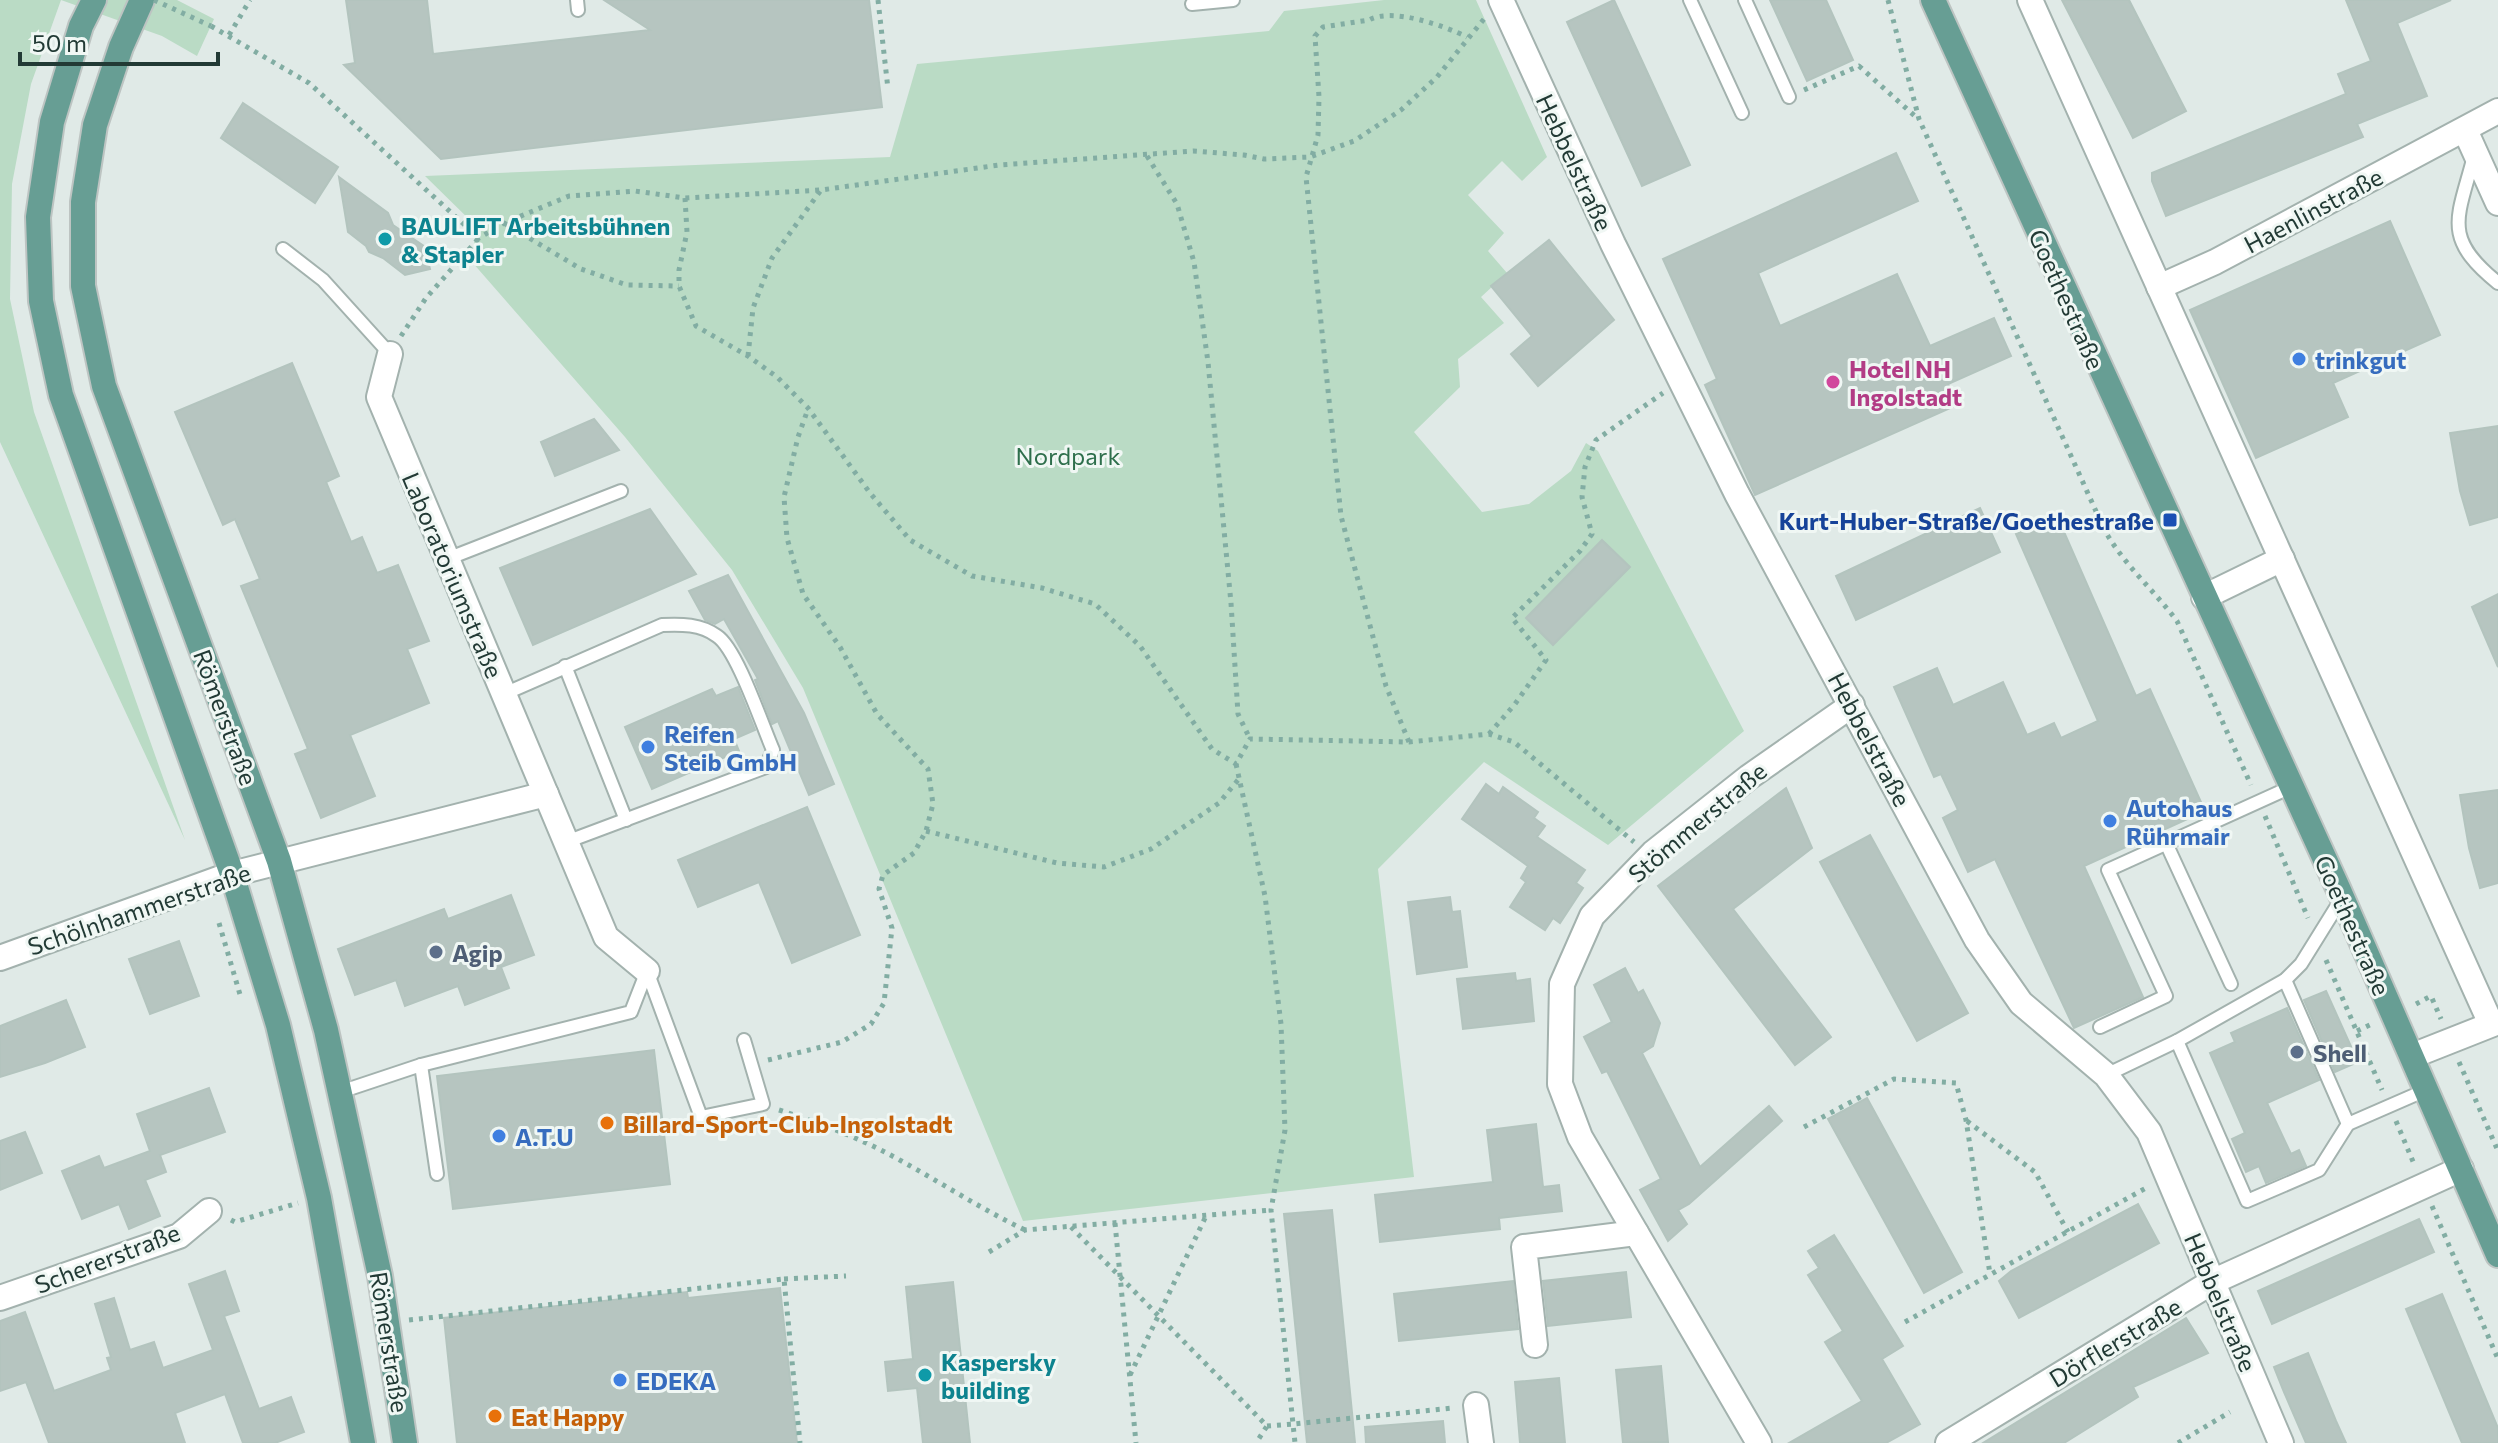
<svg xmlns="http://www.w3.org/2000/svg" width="2498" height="1443" font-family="Commissioner,sans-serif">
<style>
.green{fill:#badbc5}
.building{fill:#b6c5c0;stroke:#b3c4be;stroke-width:2}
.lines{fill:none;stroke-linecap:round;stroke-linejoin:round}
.lane-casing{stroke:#a3b2ae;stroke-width:16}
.street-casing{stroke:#a3b2ae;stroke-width:28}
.primary-casing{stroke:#bdc4c2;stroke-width:28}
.path{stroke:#82ada3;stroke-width:5;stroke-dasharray:4 6;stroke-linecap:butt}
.lane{stroke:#fff;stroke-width:12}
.street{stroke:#fff;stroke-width:24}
.primary{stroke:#679e94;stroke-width:24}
.path-bridge{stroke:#82ada3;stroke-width:5;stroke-dasharray:4 6;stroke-linecap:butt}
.culture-dot{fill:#0f9aa8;stroke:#f0f7f4;stroke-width:3}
.shop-dot{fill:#3f7fe0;stroke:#f0f7f4;stroke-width:3}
.hotel-dot{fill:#d1479c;stroke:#f0f7f4;stroke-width:3}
.transit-dot{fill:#1a4fb4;stroke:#f0f7f4;stroke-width:3}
.service-dot{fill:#5c6f8a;stroke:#f0f7f4;stroke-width:3}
.food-dot{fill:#e8710a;stroke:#f0f7f4;stroke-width:3}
.labels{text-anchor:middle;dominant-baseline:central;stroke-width:6;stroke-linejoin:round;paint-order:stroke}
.street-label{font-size:24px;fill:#223a35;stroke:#f0f7f4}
.culture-label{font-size:24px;font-weight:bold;fill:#0d838f;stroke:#f0f7f4;text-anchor:start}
.shop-label{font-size:24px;font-weight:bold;fill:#366cbe;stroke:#f0f7f4;text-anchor:start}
.hotel-label{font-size:24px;font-weight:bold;fill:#b23c85;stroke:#f0f7f4;text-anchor:start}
.park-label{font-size:24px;fill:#2e6f4c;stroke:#f0f7f4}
.transit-label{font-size:24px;font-weight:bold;fill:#164399;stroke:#f0f7f4;text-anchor:end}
.service-label{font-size:24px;font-weight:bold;fill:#4e5e75;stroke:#f0f7f4;text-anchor:start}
.food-label{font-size:24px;font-weight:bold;fill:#c56008;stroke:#f0f7f4;text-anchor:start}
</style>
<rect width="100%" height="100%" fill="#e0eae7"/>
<!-- green -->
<g class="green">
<path d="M0 0H177L214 19 197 56 162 36 61 0 31 84 12 184 10 299 34 412 185 840 0 442Z"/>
<path d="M1384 0H1476L1547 157 1522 181 1502 161 1468 195 1504 233 1488 251 1507 273 1481 297 1504 323 1458 359 1460 387 1414 432 1482 512 1529 504 1571 471 1586 443 1598 451 1744 731 1608 845 1484 762 1378 869 1414 1177 1023 1221 803 688 732 570 625 437 472 262 476 226 425 176 890 157 917 64 1269 31 1284 11Z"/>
</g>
<!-- building -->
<g class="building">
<path d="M346 0H427L433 54 650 30 604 0H869L882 107 441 159 344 65 355 63Z"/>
<path d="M1614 0 1690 165 1642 186 1567 22Z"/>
<path d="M1770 0H1826L1853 60 1807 81Z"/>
<path d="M2062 0H2129L2186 111 2133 138Z"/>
<path d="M2346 0H2451L2397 23 2427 96 2357 124 2363 137 2166 216 2152 181V173L2346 94 2338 74 2371 61Z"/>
<path d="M243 103 338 167 315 203 221 138Z"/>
<path d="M1896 153 1918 201 1758 273 1780 326 1897 274 1930 346 1994 318 2011 356 1948 384 1957 405 1755 495 1705 385 1717 379 1663 259Z"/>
<path d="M339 177 388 213 393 225 424 246 430 269 405 275 383 258 369 252 366 246 348 232Z"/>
<path d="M2390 221 2440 335 2333 383 2348 417 2256 458 2190 310Z"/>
<path d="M1549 240 1614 320 1538 386 1511 354 1532 336 1491 286Z"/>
<path d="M292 363 339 476 326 482 351 542 362 537 377 573 398 565 429 641 407 649 429 703 350 735 375 796 321 818 295 754 308 749 241 586 260 579 235 519 223 525 175 412Z"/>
<path d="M594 419 619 450 555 476 541 442Z"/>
<path d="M2498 426V517L2470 525 2460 491 2450 433Z"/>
<path d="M1980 508 2000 552 1856 620 1836 576Z"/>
<path d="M650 509 696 574 533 645 500 568Z"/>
<path d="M2057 516 2136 696 2150 689 2205 811 2084 866 2143 997 2074 1028 1995 859 1968 872 1943 818 1958 810 1941 774 1934 777 1894 687 1937 668 1953 705 2003 682 2027 735 2054 723 2061 738 2098 721 2016 534Z"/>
<path d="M1602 540 1630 567 1553 645 1526 618Z"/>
<path d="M728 575 804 713 834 784 809 795 778 721 772 724 755 680 758 679 724 619 715 624 705 620 689 591Z"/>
<path d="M2498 594V667L2472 607Z"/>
<path d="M738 687 755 730 734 739 739 751 652 789 625 727 712 689 716 696Z"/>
<path d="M1486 784 1499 794 1503 787 1538 812 1534 818 1545 826 1537 837 1585 870 1576 883 1583 888 1560 923 1553 918 1545 930 1510 907 1526 882 1521 878 1528 866 1462 819Z"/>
<path d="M1786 788 1812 848 1733 909 1831 1037 1795 1065 1658 886Z"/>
<path d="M2498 790V883L2480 888 2469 848 2460 795Z"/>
<path d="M807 807 860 935 792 963 759 882 698 907 678 860Z"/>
<path d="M1870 835 1968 1013 1917 1041 1820 862Z"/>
<path d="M511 895 534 955 501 967 509 988 465 1005 458 986 405 1006 396 980 355 995 338 949 444 909 448 919Z"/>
<path d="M1450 897 1452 912 1460 911 1467 967 1417 974 1408 902Z"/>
<path d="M179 941 199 996 150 1014 129 959Z"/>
<path d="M1625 968 1638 993 1643 990 1660 1023 1653 1046 1642 1053 1700 1167 1769 1106 1782 1121 1689 1204 1678 1210 1687 1224 1668 1241 1640 1190 1661 1179 1607 1071 1602 1073 1584 1037 1612 1022 1594 985Z"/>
<path d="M1515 973 1516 981 1530 979 1534 1021 1463 1029 1457 979Z"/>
<path d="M2326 991 2358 1062 2335 1072 2304 1000Z"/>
<path d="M66 1000 85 1047 45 1063 0 1077V1026Z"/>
<path d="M2287 1008 2319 1080 2267 1103 2291 1154 2299 1150 2306 1166 2266 1183 2259 1166 2246 1172 2232 1139 2245 1133 2210 1053 2235 1042 2231 1033Z"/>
<path d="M654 1050 670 1184 453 1209 437 1076Z"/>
<path d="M209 1088 225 1132 160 1155 166 1172 145 1180 160 1216 129 1229 119 1204 82 1219 62 1171 99 1156 104 1168 150 1151 137 1114Z"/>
<path d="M1867 1098 1962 1272 1924 1293 1828 1119Z"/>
<path d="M1536 1124 1543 1187 1559 1185 1562 1211 1499 1218 1500 1229 1380 1242 1375 1195 1493 1182 1487 1130Z"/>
<path d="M25 1132 42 1173 0 1190V1141Z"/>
<path d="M2138 1204 2159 1243 2019 1318 1999 1281 2011 1271Z"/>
<path d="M1332 1210 1355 1443H1307L1284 1214Z"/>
<path d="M2419 1219 2434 1252 2272 1324 2258 1291Z"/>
<path d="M1834 1235 1903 1346 1882 1359 1920 1424 1886 1443H1789L1862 1401 1825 1342 1843 1331 1808 1275 1819 1268 1808 1251Z"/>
<path d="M225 1271 239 1311 224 1316 259 1409 291 1397 304 1432 275 1443H243L225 1394 175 1413 185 1443H49L26 1382 0 1391V1321L25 1312 54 1391 111 1370 107 1358 111 1357 95 1304 114 1298 130 1350 154 1342 163 1368 213 1350 189 1284Z"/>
<path d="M1626 1272 1631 1317 1548 1326 1543 1281Z"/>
<path d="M1513 1281 1518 1329 1399 1341 1394 1294Z"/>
<path d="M953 1282 970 1443H923L917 1388 888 1391 885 1362 913 1359 906 1287Z"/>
<path d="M780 1288 797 1443H457L444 1318 687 1292 688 1298Z"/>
<path d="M2442 1294 2498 1428V1443H2462L2406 1309Z"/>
<path d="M2186 1318 2208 1353 2133 1387 2138 1397 2064 1443H1983Z"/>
<path d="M2308 1353 2336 1421 2346 1443H2306L2284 1392 2274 1367Z"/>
<path d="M1661 1366 1668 1442 1623 1443 1616 1370Z"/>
<path d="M1559 1378 1565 1443H1520L1515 1382Z"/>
<path d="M1443 1421 1445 1443H1366L1365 1427Z"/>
</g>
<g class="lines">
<defs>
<g id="lane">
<path d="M577 0 578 10"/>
<path d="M1690 0 1742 113"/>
<path d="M1745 0 1789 97"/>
<path d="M1192 4 1233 0"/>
<path d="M2474 156C2458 218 2441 237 2498 283"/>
<path d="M283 249 323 280 390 354"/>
<path d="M447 559 621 491"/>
<path d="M565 666 626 820"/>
<path d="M504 694 662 625C681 624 701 624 717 636 737 649 762 725 773 750L766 767 566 842"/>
<path d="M2166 843 2231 984"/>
<path d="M647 971 701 1117 763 1104 744 1040"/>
<path d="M2285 980 2348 1124"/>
<path d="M2100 1027 2166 996 2108 870 2291 787"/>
<path d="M2177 1041 2247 1201 2319 1170 2348 1124 2426 1090"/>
<path d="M421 1065 437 1174"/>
<path d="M2106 1075 2177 1041 2285 980 2301 964 2342 898"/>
<path d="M340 1092 421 1065 631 1012 647 971"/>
</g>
<g id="street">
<path d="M1501 0 1613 244 1737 494 1977 940 2021 1003 2106 1075 2149 1132 2281 1443"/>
<path d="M2030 0 2491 1024"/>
<path d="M2465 130 2498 203"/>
<path d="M2159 287 2215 262 2498 111"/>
<path d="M390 354 379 397 606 937 647 971"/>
<path d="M2204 597 2282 559"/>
<path d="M0 958 232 874 546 794"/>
<path d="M2412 1056 2498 1022"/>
<path d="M0 1298 179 1236 209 1211"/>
<path d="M1535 1345 1524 1247 1636 1233"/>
<path d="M1476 1405 1481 1443"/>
<path d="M1759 1443 1580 1137 1560 1084 1562 984 1592 916 1653 853 1749 777 1852 705"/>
<path d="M1948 1443 2212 1282 2461 1169"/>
</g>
<g id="primary">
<path d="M94 0 81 26 52 122 38 217 41 301 61 395 232 874 278 1025 319 1198 363 1443"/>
<path d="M142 0 121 47 95 125 83 202V286L104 386 279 861 326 1030 380 1276 405 1443"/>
<path d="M1933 0 2338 888 2498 1255"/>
</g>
</defs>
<!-- lane casing -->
<use href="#lane" class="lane-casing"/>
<!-- street casing -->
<use href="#street" class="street-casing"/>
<!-- primary casing -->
<use href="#primary" class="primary-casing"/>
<!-- path -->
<g class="path">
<path d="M878 0 888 89"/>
<path d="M1888 0 1919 119 2104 529C2123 564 2153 589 2177 621L2251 785"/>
<path d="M211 26 309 83 479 238 504 223 569 196 635 191 685 198 821 190 999 165 1193 151 1244 155 1264 159 1310 157 1354 141 1401 110 1437 77 1484 19"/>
<path d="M229 35 250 0"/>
<path d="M1804 90 1859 66 1917 118"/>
<path d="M1147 156 1177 204 1194 262 1208 362 1231 603 1238 714 1250 739"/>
<path d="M685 198 687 232 679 270V286L696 326 748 356 777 377 808 408 870 493 910 540 972 576 1042 588 1095 604 1140 646 1212 749 1236 764 1250 739 1409 742 1489 734 1514 742 1634 842"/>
<path d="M504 223 581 269 627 285 679 286"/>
<path d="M401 336 426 298 479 238"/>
<path d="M748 356 753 308 772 258 821 190"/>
<path d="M1489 734 1515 704 1546 660 1512 618 1580 551 1592 534 1582 497 1585 467 1596 440 1663 393"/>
<path d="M1409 742 1386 686 1341 516 1306 177 1318 135 1319 97 1315 36 1323 27 1369 20C1392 7 1445 26 1467 37"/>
<path d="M1236 764 1265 896 1281 1024 1285 1130 1271 1210 1293 1424 1453 1408"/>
<path d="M2265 816 2308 918"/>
<path d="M926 831 1057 863 1104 867 1151 849 1219 803 1238 780"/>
<path d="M219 923 241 998"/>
<path d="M2326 960 2382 1090"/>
<path d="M2416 1004 2431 996 2441 1019"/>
<path d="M2357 1031 2374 1023"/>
<path d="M768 1060 842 1042 871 1024 884 1003 892 928 879 889 883 875 914 853 926 831 933 804 928 769 877 714 840 647 803 594 787 538 784 497 798 437 808 409"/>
<path d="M2459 1062 2498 1151"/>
<path d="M779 1110C823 1124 865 1140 905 1163 945 1185 983 1210 1025 1230"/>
<path d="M1967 1121 2035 1172 2068 1232"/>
<path d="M2396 1121 2414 1164"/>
<path d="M1804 1127 1894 1079 1956 1083 1966 1120 1990 1274"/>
<path d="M2432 1206 2498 1359"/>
<path d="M231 1220 235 1222 298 1203"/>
<path d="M1115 1223 1136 1443"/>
<path d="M1071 1227 1267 1426 1256 1443"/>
<path d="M989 1252 1025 1230 1271 1210"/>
<path d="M784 1279 846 1276"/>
<path d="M409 1320 784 1279 800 1443"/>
<path d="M1905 1322 2146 1188"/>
<path d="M1130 1375 1206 1216"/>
<path d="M1267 1426 1293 1424 1295 1443"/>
<path d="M2178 1443 2230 1412"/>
</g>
<!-- lane -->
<use href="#lane" class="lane"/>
<!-- street -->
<use href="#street" class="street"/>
<!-- primary -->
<use href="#primary" class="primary"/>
<!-- path-bridge -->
<path class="path-bridge" d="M154 0 211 26"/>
</g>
<!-- markers -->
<g class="culture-dot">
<circle cx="385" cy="239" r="8"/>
<circle cx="925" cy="1375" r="8"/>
</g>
<g class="shop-dot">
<circle cx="2299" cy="359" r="8"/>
<circle cx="648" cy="747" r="8"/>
<circle cx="2110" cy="821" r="8"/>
<circle cx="499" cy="1136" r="8"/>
<circle cx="620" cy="1380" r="8"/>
</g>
<circle class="hotel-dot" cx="1833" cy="382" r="8"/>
<rect class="transit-dot" x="2162" y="512" width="16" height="16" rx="4"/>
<g class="service-dot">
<circle cx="436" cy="952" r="8"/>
<circle cx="2297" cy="1052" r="8"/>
</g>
<g class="food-dot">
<circle cx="607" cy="1123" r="8"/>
<circle cx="495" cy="1416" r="8"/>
</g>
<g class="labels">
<!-- street labels -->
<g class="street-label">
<text transform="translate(1575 162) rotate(65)">Hebbelstraße</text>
<text transform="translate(2313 210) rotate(-28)">Haenlinstraße</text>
<text transform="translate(2067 299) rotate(66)">Goethestraße</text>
<text transform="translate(453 575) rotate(67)">Laboratoriumstraße</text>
<text transform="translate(226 717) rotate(70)">Römerstraße</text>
<text transform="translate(1870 739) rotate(62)">Hebbelstraße</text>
<text transform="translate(1697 822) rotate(-40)">Stömmerstraße</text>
<text transform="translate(139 909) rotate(-19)">Schölnhammerstraße</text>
<text transform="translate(2353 925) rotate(66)">Goethestraße</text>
<text transform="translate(107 1258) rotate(-21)">Schererstraße</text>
<text transform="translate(2221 1302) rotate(67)">Hebbelstraße</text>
<text transform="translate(390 1342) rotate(81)">Römerstraße</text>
<text transform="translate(2115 1342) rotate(-31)">Dörflerstraße</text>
</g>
<!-- culture labels -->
<g class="culture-label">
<text x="401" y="225">BAULIFT Arbeitsbühnen<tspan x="401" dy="28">&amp; Stapler</tspan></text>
<text x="941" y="1361">Kaspersky<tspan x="941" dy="28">building</tspan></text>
</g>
<!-- shop labels -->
<g class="shop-label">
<text x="2315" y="359">trinkgut</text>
<text x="664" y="733">Reifen<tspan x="664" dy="28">Steib GmbH</tspan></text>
<text x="2126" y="807">Autohaus<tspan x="2126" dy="28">Rührmair</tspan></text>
<text x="515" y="1136">A.T.U</text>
<text x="636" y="1380">EDEKA</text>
</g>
<!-- hotel labels -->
<g class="hotel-label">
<text x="1849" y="368">Hotel NH<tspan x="1849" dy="28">Ingolstadt</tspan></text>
</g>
<!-- park labels -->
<g class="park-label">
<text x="1068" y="455">Nordpark</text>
</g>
<!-- transit labels -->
<g class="transit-label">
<text x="2154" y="520">Kurt-Huber-Straße/Goethestraße</text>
</g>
<!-- service labels -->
<g class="service-label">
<text x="452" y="952">Agip</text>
<text x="2313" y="1052">Shell</text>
</g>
<!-- food labels -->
<g class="food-label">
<text x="623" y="1123">Billard-Sport-Club-Ingolstadt</text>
<text x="511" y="1416">Eat Happy</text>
</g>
</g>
<!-- scale -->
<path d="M20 52v12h198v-12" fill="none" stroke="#223a35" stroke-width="4"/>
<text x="32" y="52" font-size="24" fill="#223a35" stroke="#f0f7f4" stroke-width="6" paint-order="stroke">50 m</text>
</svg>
